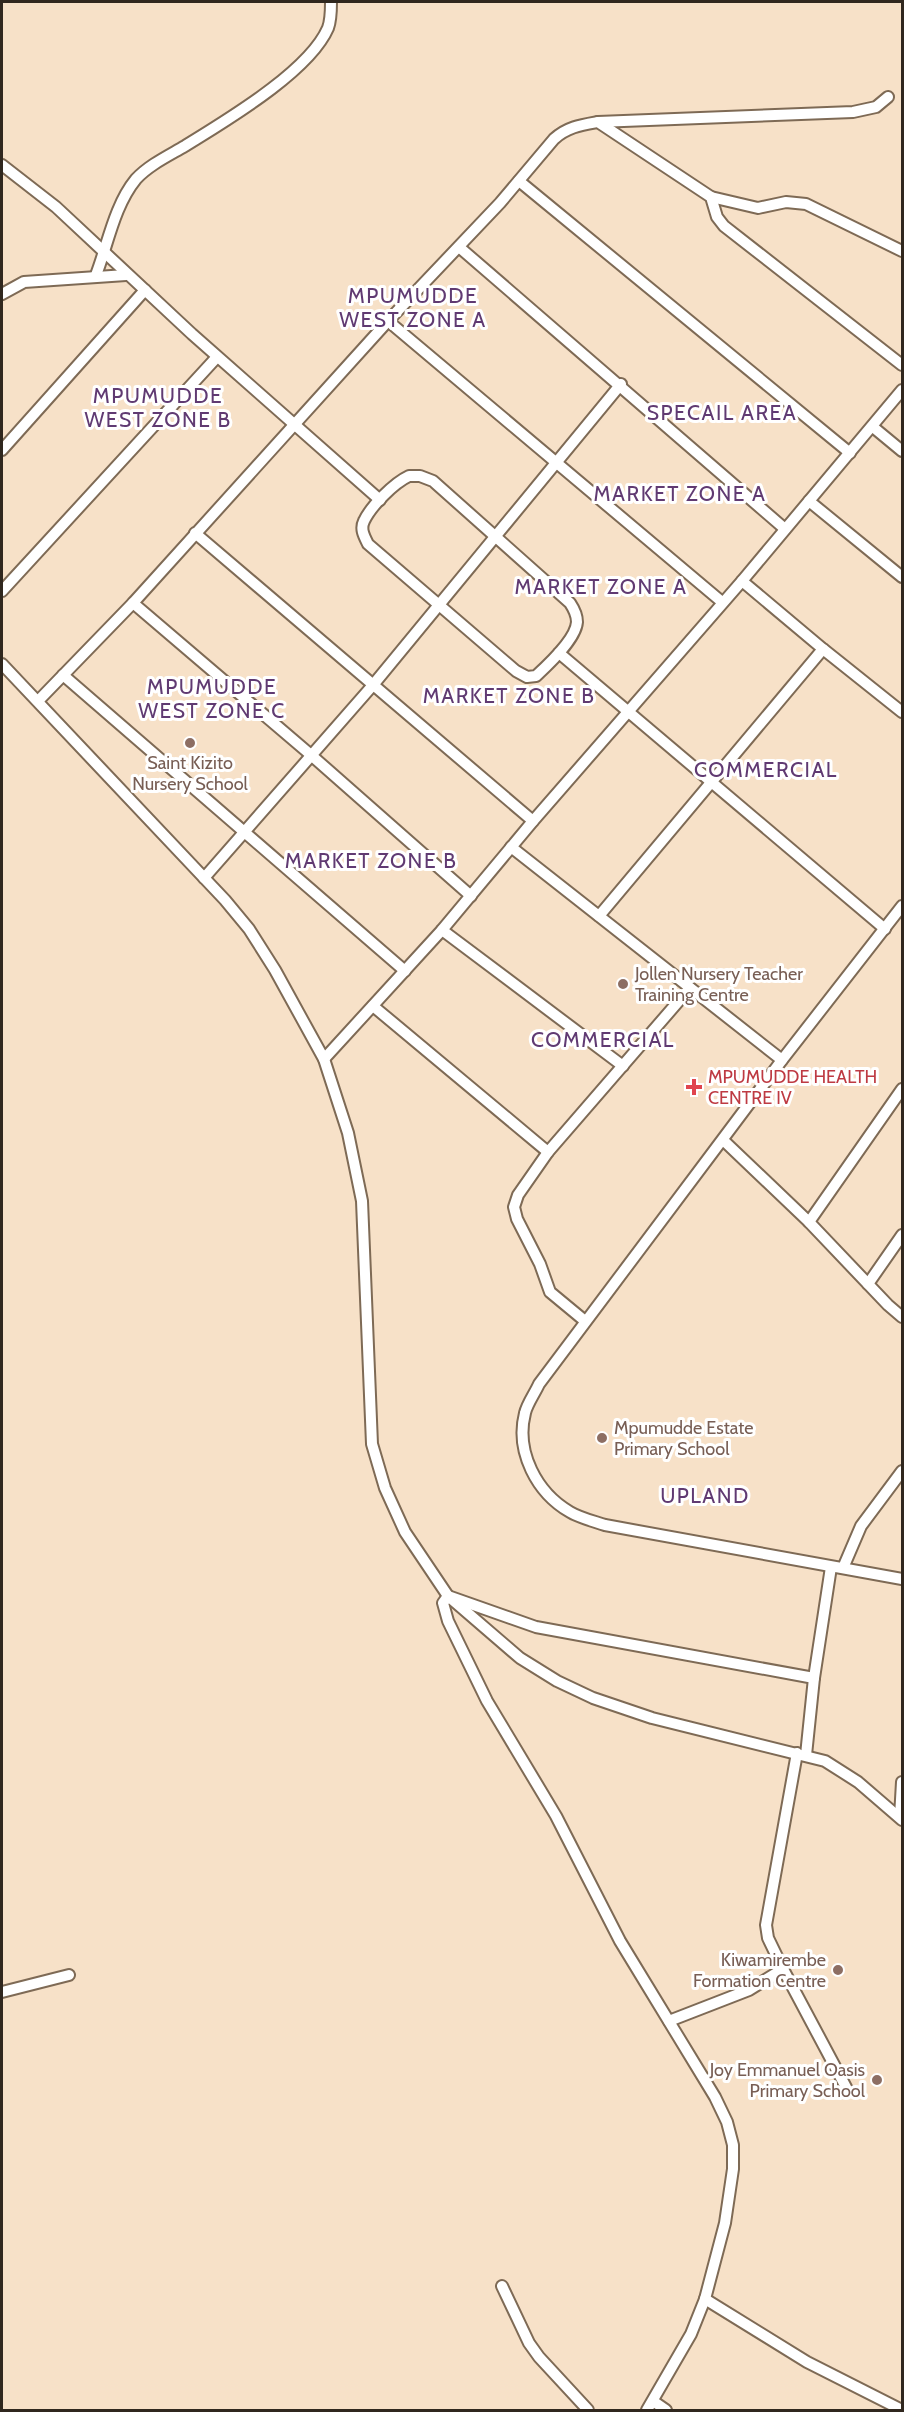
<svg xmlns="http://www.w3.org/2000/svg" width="904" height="2412" font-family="Cabin,sans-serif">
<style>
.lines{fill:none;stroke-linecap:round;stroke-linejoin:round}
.minor-casing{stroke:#7e6a55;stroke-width:14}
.minor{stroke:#fff;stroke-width:10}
.education-dot{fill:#8d6e63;stroke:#fff;stroke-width:2}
.health-dot{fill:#e0444e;stroke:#fff;stroke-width:2}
.labels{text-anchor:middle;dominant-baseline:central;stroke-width:6;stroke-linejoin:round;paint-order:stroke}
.education-label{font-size:18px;fill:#785e54;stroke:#fff;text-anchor:start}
.health-label{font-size:18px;fill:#be3a42;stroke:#fff;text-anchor:start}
.quarter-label{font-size:21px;letter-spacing:1.5px;fill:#603a72;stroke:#fff}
</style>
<rect width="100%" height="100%" fill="#f7e1c8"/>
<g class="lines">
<defs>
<g id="minor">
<path d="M598 122 853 112 876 107 888 97"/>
<path d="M2 165 56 207 192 334 380 500"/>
<path d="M519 181 850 453"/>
<path d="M711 197 758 208 786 202 806 204 902 251"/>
<path d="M459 247 785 529"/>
<path d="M96 275C108 244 114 206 136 179 149 165 168 156 185 146 225 121 309 72 328 28 331 20 331 11 331 2"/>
<path d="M2 294 24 282 126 275"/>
<path d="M388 321 722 602"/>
<path d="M873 427 902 451"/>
<path d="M2 450 145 290"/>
<path d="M409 476H420L433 481 570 603C574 609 577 615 577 622 576 639 548 665 536 676L527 677 516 671 368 544C364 536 360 529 364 521 371 506 394 483 409 476Z"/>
<path d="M809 501 902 577"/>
<path d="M195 533 533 821"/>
<path d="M742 581 823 649 902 712"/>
<path d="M2 591 217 357"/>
<path d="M133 603 311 755 471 896"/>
<path d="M559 653 885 929"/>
<path d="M2 664 225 900 249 929 275 970 324 1059 348 1133 362 1201 372 1444 385 1488 405 1532 448 1596 520 1658 557 1681 593 1698 652 1718 825 1761 858 1782 902 1820"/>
<path d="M63 675 405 971"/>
<path d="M38 701 133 603 388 321 500 203 554 139C567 127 581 125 598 122L711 197 717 217 724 226 902 365"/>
<path d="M511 847 782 1060"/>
<path d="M204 878 373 685 621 384"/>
<path d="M902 906 782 1060 539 1384C535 1393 527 1404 525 1413 515 1452 537 1493 570 1512 580 1518 593 1521 605 1525L902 1579"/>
<path d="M599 916 823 649"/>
<path d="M442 930 623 1066"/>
<path d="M373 1006 548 1152"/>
<path d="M324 1059 442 930 533 821 742 581 902 390"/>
<path d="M723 1140 809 1222 888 1305 902 1317"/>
<path d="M809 1222 902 1089"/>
<path d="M868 1284 902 1235"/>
<path d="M585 1321 550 1292 540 1264 517 1219 514 1207 518 1195 548 1152 690 988"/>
<path d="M843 1568 861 1526 902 1471"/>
<path d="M797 1753 766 1925 768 1938 783 1969 848 2091"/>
<path d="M806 1755 814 1678 831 1567"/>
<path d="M900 1817 902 1782"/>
<path d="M2 1992 69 1975"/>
<path d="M669 2021 749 1990 783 1969"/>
<path d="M502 2286 529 2343 539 2357 588 2410"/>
<path d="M705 2299 807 2362 902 2410"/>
<path d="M653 2401 666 2410"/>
<path d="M647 2410 691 2334 705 2299 725 2223 733 2169V2145L727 2122 715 2097 620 1941 556 1816 487 1701 448 1621 443 1603 448 1596 536 1627 814 1678"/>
</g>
</defs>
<!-- minor casing -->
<use href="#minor" class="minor-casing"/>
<!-- minor -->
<use href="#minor" class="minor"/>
</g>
<!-- markers -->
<g class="education-dot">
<circle cx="190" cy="743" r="6"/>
<circle cx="623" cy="984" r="6"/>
<circle cx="602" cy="1438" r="6"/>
<circle cx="838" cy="1970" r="6"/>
<circle cx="877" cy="2080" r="6"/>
</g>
<path class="health-dot" d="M691 1078h6v6h6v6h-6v6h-6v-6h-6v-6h6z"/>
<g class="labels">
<!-- education labels -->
<g class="education-label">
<text x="190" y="763" text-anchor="middle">Saint Kizito<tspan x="190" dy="21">Nursery School</tspan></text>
<text x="635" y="974">Jollen Nursery Teacher<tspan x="635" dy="21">Training Centre</tspan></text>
<text x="614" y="1428">Mpumudde Estate<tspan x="614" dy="21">Primary School</tspan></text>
<text x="826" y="1960" text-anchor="end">Kiwamirembe<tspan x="826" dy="21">Formation Centre</tspan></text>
<text x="865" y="2070" text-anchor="end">Joy Emmanuel Oasis<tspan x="865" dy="21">Primary School</tspan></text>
</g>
<!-- health labels -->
<g class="health-label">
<text x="708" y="1077">MPUMUDDE HEALTH<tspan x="708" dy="21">CENTRE IV</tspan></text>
</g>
<!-- quarter labels -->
<g class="quarter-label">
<text x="413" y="295">MPUMUDDE<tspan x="413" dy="24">WEST ZONE A</tspan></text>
<text x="158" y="395">MPUMUDDE<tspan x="158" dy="24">WEST ZONE B</tspan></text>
<text x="722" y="412">SPECAIL AREA</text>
<text x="680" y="493">MARKET ZONE A</text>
<text x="601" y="586">MARKET ZONE A</text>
<text x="212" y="686">MPUMUDDE<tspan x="212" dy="24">WEST ZONE C</tspan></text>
<text x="509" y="695">MARKET ZONE B</text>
<text x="766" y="769">COMMERCIAL</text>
<text x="371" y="860">MARKET ZONE B</text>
<text x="603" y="1039">COMMERCIAL</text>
<text x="705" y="1495">UPLAND</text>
</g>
</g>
<!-- border -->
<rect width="904" height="2412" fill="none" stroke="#30271e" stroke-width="6"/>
</svg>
